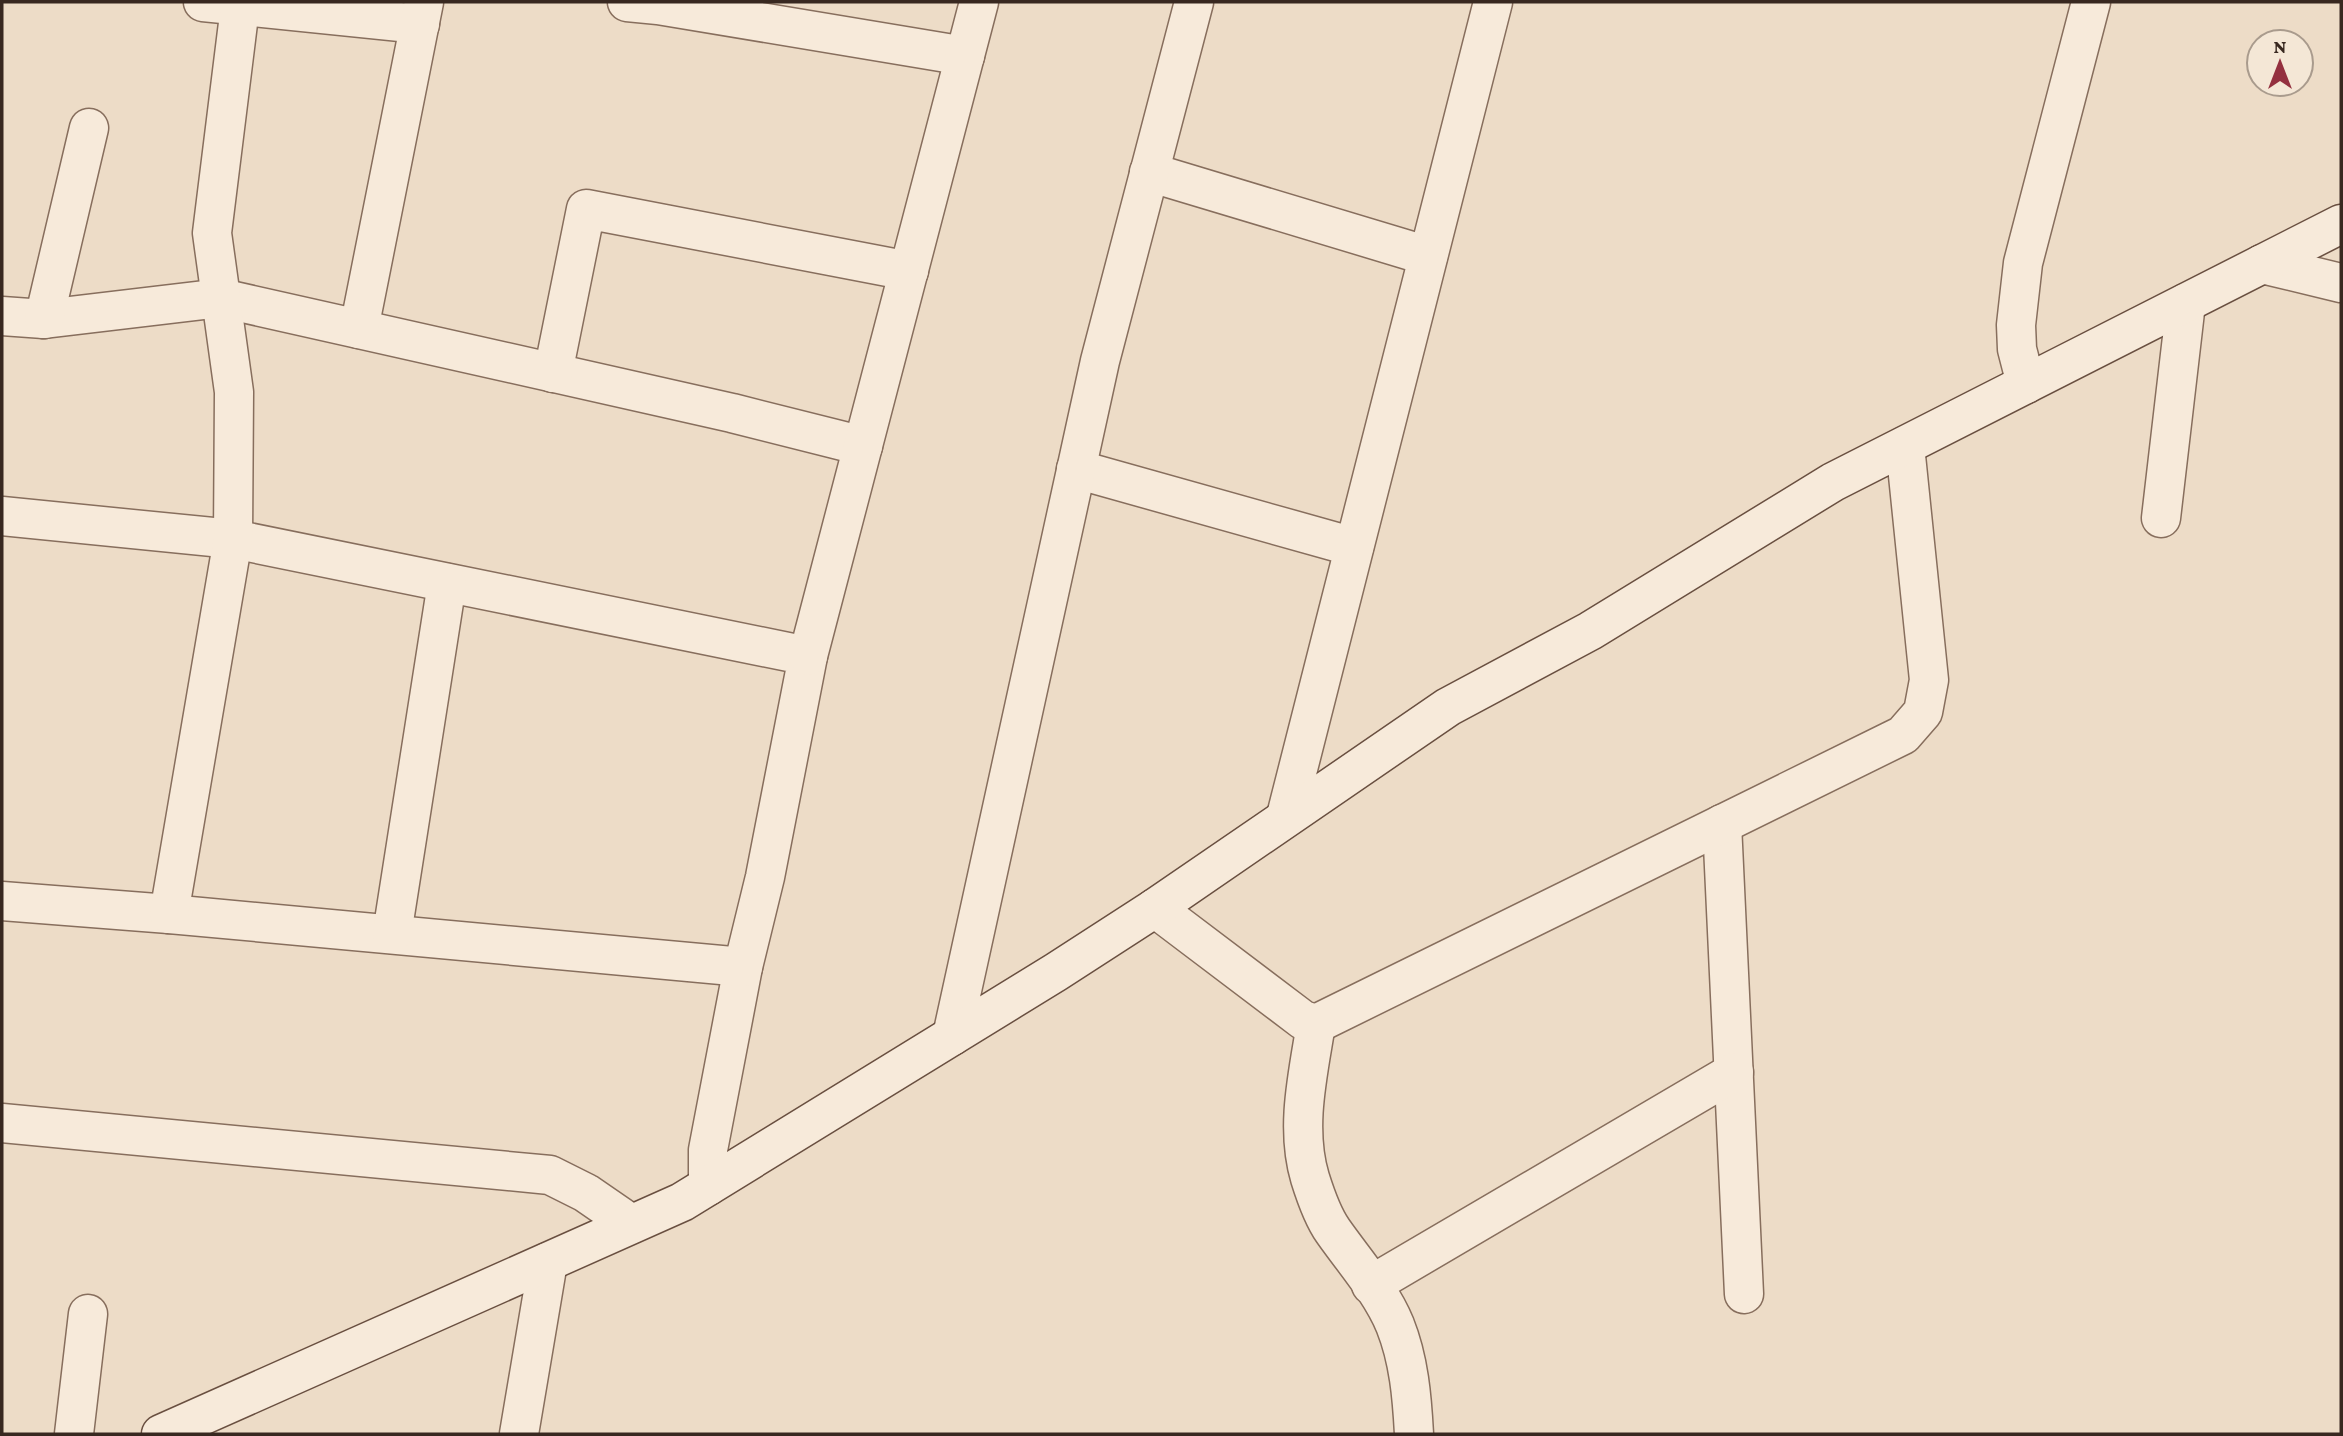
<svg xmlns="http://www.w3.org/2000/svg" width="2343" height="1436" font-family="'Crimson Pro',serif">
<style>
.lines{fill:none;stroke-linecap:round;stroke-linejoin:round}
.street-casing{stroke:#876e5d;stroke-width:41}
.secondary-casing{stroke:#694f40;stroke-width:41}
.street{stroke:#f7eada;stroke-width:38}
.secondary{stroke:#f7eada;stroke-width:38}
</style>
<rect width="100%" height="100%" fill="#eddcc7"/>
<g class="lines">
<defs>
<g id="street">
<path d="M203 2 420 24"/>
<path d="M627 2 658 5 965 56"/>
<path d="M1149 172 1428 256"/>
<path d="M2262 264 2341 283"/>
<path d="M2 316 44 319 221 298 732 413 863 446"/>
<path d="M44 319 89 128"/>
<path d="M359 329 424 2"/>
<path d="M553 373 586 209 909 271"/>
<path d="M2026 384 2017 349 2016 325 2023 263 2091 2"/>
<path d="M1076 469 1354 547"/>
<path d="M2 516 233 539 808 656 765 877 743 967 708 1150V1186"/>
<path d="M2161 518 2186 303"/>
<path d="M808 656 979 2"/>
<path d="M1286 816 1493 2"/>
<path d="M1722 824 1744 1294"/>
<path d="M2 901 169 914 743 967"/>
<path d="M1155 908 1303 1020 1316 1024 1903 735 1923 712 1929 680 1905 446"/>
<path d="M169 914 233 539 234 392 212 233 240 7"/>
<path d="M392 934 447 583"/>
<path d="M1316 1024C1308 1074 1295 1128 1310 1178 1315 1194 1323 1217 1333 1231 1354 1261 1381 1291 1395 1325 1409 1360 1412 1397 1414 1434"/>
<path d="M952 1036 1100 361 1194 2"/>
<path d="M2 1123 550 1175 586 1193 631 1224"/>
<path d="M1371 1285 1734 1072"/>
<path d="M74 1434 88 1314"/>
<path d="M519 1434 548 1262"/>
</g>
<path id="secondary" d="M161 1434 682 1202 1056 972 1155 908 1448 707 1590 631 1833 482 2341 224"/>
</defs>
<!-- street casing -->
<use href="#street" class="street-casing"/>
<!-- secondary casing -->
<use href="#secondary" class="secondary-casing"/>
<!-- street -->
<use href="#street" class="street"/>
<!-- secondary -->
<use href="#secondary" class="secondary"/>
</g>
<!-- border -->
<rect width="2343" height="1436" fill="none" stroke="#382820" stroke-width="7"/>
<!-- north arrow -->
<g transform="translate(2280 63)"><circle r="33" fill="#f4e7d6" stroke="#a99b8d" stroke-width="2"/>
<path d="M0-5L12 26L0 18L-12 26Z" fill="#94303f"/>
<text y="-10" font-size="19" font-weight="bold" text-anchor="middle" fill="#382820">N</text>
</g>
</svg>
